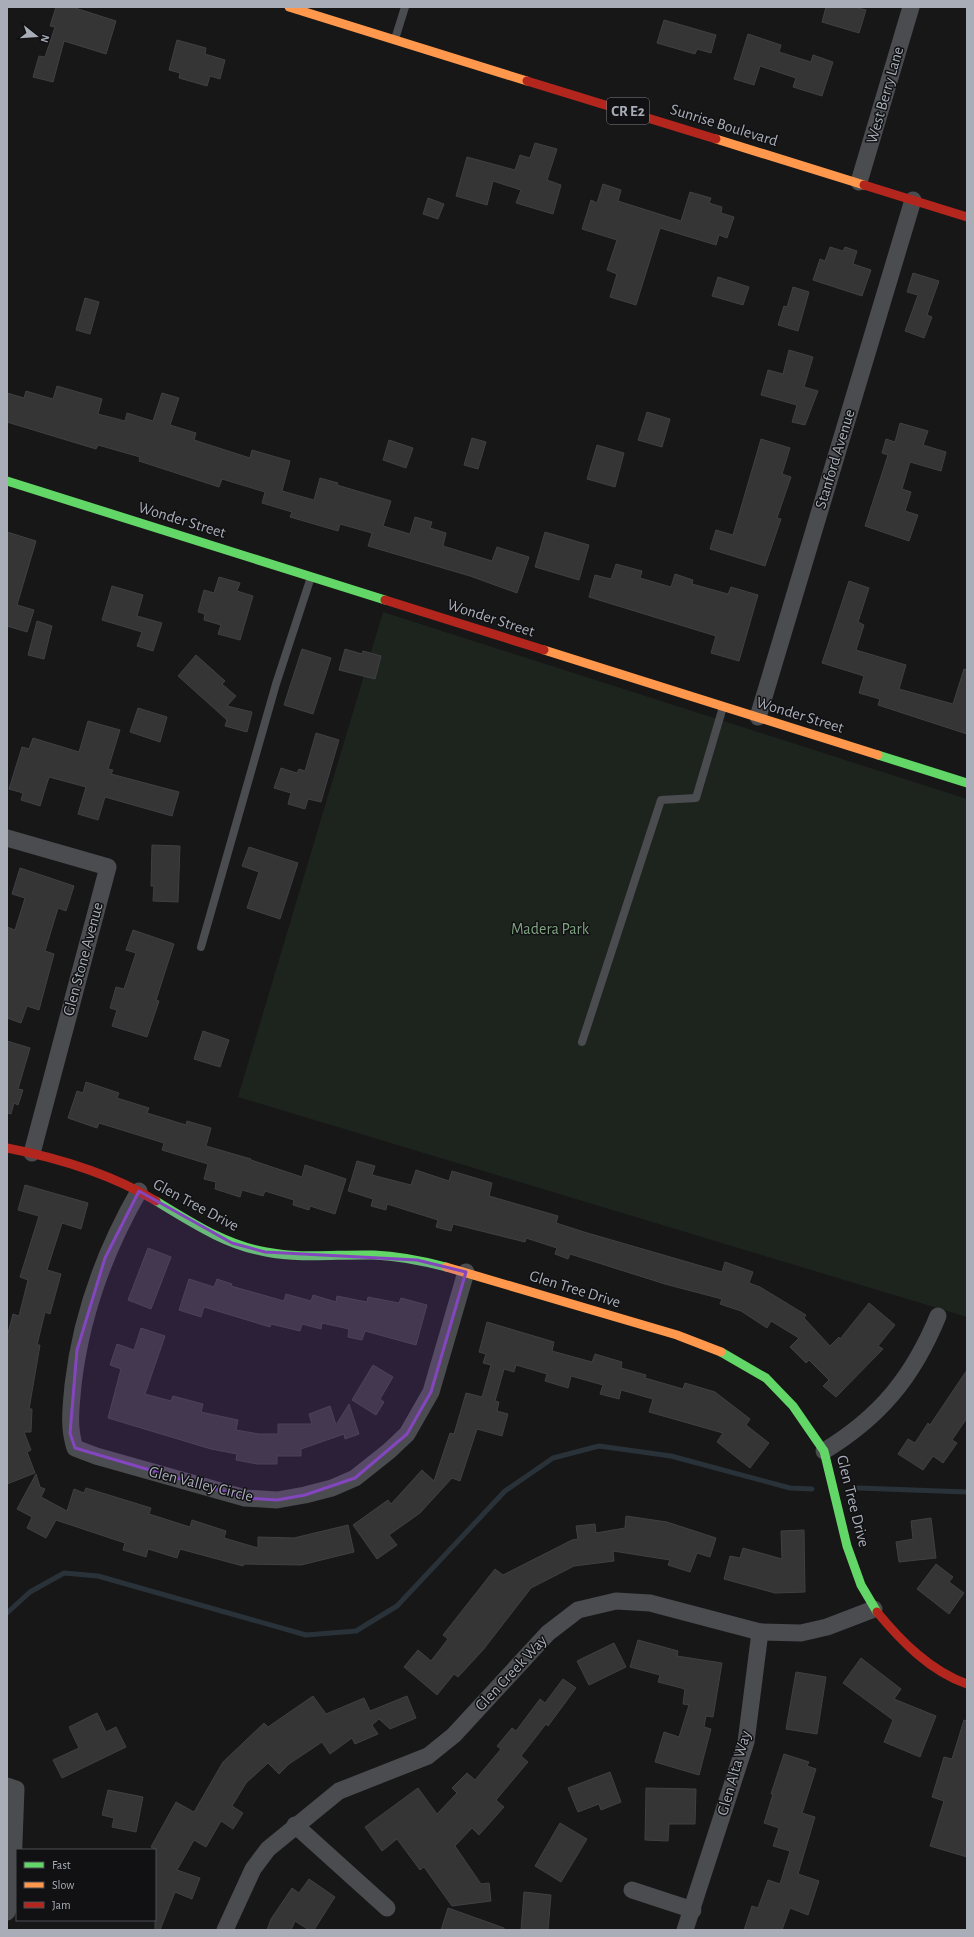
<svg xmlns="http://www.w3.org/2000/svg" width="974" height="1937" font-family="'Alegreya Sans',sans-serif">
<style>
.green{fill:#1d241e}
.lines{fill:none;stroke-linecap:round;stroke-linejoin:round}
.stream{stroke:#2a3239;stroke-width:5}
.building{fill:#353536;stroke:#3f4043}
.lane{stroke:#4b4c50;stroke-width:8}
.street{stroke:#4b4c50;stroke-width:17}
.fast{stroke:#63d668;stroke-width:9}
.slow{stroke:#ff974d;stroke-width:9}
.jam{stroke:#b3261e;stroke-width:9}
.marked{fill:#8446be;fill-opacity:0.2;stroke:#8446be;stroke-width:3;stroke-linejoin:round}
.labels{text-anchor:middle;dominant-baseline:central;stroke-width:3;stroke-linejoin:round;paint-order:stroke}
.shield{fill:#111113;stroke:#7b7e86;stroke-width:1}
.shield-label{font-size:15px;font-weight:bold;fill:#a8adb8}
.street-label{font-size:16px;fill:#a8adb8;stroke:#111113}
.park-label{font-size:16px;fill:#7fa381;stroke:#111113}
</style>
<rect width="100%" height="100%" fill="#171717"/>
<!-- green -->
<path class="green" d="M383 612 967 799V1317L238 1097Z"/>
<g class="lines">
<!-- stream -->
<g class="stream">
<path d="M858 1488 967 1492"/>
<path d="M7 1613 30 1592 64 1573 98 1576 306 1635 356 1631 397 1606 505 1491 553 1458 599 1446 671 1456 790 1488 812 1489"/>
</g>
</g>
<!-- building -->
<g class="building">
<path d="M56 7H72L116 21 106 54 64 41 53 82 33 77 39 56 45 57 55 27 50 26Z"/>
<path d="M826 7H854L866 10 859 33 822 22Z"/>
<path d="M664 20 716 35 711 53 697 49 695 54 657 43Z"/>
<path d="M748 34 781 45 779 52 811 62 813 55 833 62 822 96 793 87 796 78 760 66 754 85 734 79Z"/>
<path d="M177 40 206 48 205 54 225 60 220 79 210 76 207 86 179 78 180 73 169 70Z"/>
<path d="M535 143 557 149 547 180 561 185 553 214 516 203 521 190 493 181 487 205 456 196 467 157 515 170 520 155 530 158Z"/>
<path d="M603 184 621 190 618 201 681 221 690 192 711 198 709 203 722 207 721 213 734 217 727 238 719 235 716 245 660 228 636 305 610 297 617 274 607 270 617 240 582 229 591 200 597 203Z"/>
<path d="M428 198 444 204 438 219 423 214Z"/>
<path d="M830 247 843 251 845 247 857 251 853 264 871 270 862 296 813 280 820 259 825 261Z"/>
<path d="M913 273 939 281 927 315 932 317 924 338 905 331 918 295 907 292Z"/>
<path d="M718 277 749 287 743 305 712 296Z"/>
<path d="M793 287 809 292 798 331 778 325 784 306 787 307Z"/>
<path d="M85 298 99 302 90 334 76 330Z"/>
<path d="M789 350 813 357 804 387 818 391 805 425 792 422 797 405 761 395 768 370 783 374Z"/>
<path d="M57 386 102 399 98 414 125 421 127 413 153 421 162 393 179 398 170 425 196 433 194 440 250 458 252 450 290 461 282 491 314 500 320 478 338 483 337 485 391 501 383 526 410 534 415 517 432 522 430 528 446 533 443 546 492 561 497 547 529 557 517 593 470 576 368 546 372 533 340 524 338 531 290 517 292 512 262 503 265 492 222 479 219 487 139 461 140 457 98 445 96 449 7 422V393L24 398 26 391 53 399Z"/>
<path d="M647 412 670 419 662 447 638 440Z"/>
<path d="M900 423 928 431 923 445 946 452 941 471 910 462 902 489 911 492 905 511 918 515 909 541 865 526 888 455 882 453 886 439 895 442Z"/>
<path d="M472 438 486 442 478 469 464 465Z"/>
<path d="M761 439 790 448 782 474 791 477 777 518 781 519 765 566 710 549 716 530 733 535Z"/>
<path d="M389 440 413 448 406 468 383 460Z"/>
<path d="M597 445 624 453 615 487 587 479Z"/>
<path d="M7 532 36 541 17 605 34 610 27 632 7 626Z"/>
<path d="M545 532 589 545 579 580 535 567Z"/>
<path d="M616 564 642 571 640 578 671 587 675 574 693 580 692 584 728 594 731 587 758 595 739 661 711 653 716 636 589 597 595 575 611 579Z"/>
<path d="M219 577 240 583 237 591 253 596 240 640 218 634 221 625 204 620 205 614 198 612 204 590 214 593Z"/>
<path d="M849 581 869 588 858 622 864 625 856 650 906 665 899 689 953 704 964 669 967 670V734L878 705 880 699 859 693 864 676 822 663Z"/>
<path d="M112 586 143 595 137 616 162 623 153 651 137 646 142 632 102 620Z"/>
<path d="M37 621 52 626 44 659 28 655Z"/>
<path d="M302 649 331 658 313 714 284 705Z"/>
<path d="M345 649 362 654 363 651 381 656 375 679 339 670Z"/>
<path d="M196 655 225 681 222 684 236 696 227 706 252 712 247 732 225 726 227 720 178 676Z"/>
<path d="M138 708 167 717 160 742 130 732Z"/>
<path d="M88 721 120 730 108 769 113 770 111 774 179 792 172 816 105 797 98 820 78 814 86 787 49 777 40 806 21 800 23 793 9 789 22 747 29 749 33 738 79 752Z"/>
<path d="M316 733 339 740 321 802 308 799 305 809 288 804 291 793 274 788 281 768 297 773 299 769 305 771Z"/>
<path d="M152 845 180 846 178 902 153 901 154 886H151Z"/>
<path d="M249 847 298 863 280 919 247 908 259 872 242 866Z"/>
<path d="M20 868 74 886 66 911 58 908 45 951 54 954 39 1010 27 1006 21 1023 7 1018V927L15 930 25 898 12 894Z"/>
<path d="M133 930 174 944 156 1000 159 1001 147 1037 112 1026 117 1010 110 1008 116 987 124 989 136 953 126 950Z"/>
<path d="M203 1031 229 1040 220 1067 194 1059Z"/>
<path d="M7 1041 30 1048 18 1089 23 1090 18 1105 14 1103 11 1114 7 1113Z"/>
<path d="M86 1082 119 1093 117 1098 149 1108 147 1113 186 1125 187 1121 211 1128 206 1146 251 1159V1160L302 1177 305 1165 346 1179 335 1214 310 1206 309 1210 293 1205 294 1200 265 1191 263 1196 242 1190 240 1197 215 1189 216 1182 204 1179 208 1164 162 1150 164 1143 99 1123 97 1128 68 1118 77 1091 83 1093Z"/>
<path d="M357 1161 375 1166 372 1175 411 1185 416 1170 449 1181 452 1171 492 1183 489 1196 558 1216 556 1223 584 1232 722 1272 725 1262 753 1272 749 1283 760 1287 806 1315 804 1318 830 1346 839 1337 840 1339 869 1303 895 1325 878 1346 883 1349 836 1397 823 1386 829 1380 809 1360 806 1363 790 1347 799 1338 771 1321 767 1328 741 1311 720 1304 722 1299 665 1284 570 1254 568 1259 555 1254 557 1248 526 1238 525 1242 453 1224 451 1231 436 1227 438 1220 387 1204 386 1210 371 1206 373 1199 348 1191Z"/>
<path d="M25 1185 88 1203 81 1229 62 1223 47 1270 61 1274 50 1314 45 1312 37 1345H40L29 1409H32L31 1432H24L31 1450 27 1452 35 1473 7 1484V1337L13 1314 19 1316 28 1280 20 1277 39 1216 18 1210Z"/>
<path d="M148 1248 171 1257 151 1309 128 1300Z"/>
<path d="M189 1279 214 1287 217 1279 232 1284 231 1286 284 1301 286 1294 311 1301 313 1295 336 1302 337 1296 367 1302 368 1297 399 1303 401 1298 427 1305 416 1345 365 1331 362 1340 348 1337 349 1329 322 1323 321 1329 302 1324 300 1331 271 1324 270 1327 204 1307 201 1317 179 1310Z"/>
<path d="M487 1322 554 1342 552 1351 592 1362 595 1354 622 1362 621 1368 646 1375 645 1378 683 1389 685 1383 715 1392 750 1419 746 1425 769 1443 750 1468 717 1442 723 1433 649 1412 653 1399 621 1390 619 1399 600 1394 603 1385 571 1376 568 1388 545 1381 547 1374 516 1365 514 1372 504 1369 495 1401 499 1402 497 1411 508 1414 502 1436 477 1429 460 1481 452 1478 420 1513 389 1535 397 1545 377 1559 353 1525 388 1500 391 1504 422 1470 434 1481 450 1433 454 1434 466 1393 482 1397 491 1365 483 1363 486 1354 479 1352Z"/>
<path d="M141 1328 165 1336 145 1394 171 1401 173 1396 203 1404 201 1412 238 1420 236 1430 259 1434H278V1424H312L309 1414 330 1406 336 1425 349 1404 359 1434 345 1439 344 1434 301 1449V1456H277V1464H257L236 1460 237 1454 211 1449 108 1418 121 1369 110 1365 117 1344 134 1350Z"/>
<path d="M373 1365 393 1377 380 1399 384 1402 376 1415 352 1400Z"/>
<path d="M967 1370V1418L952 1440 957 1443 943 1463 933 1456 923 1470 898 1454 908 1439 915 1443 928 1423 930 1425Z"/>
<path d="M36 1474 40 1487 45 1489 41 1497 67 1511 74 1489 84 1493 86 1488 151 1508 149 1514 190 1527 192 1520 226 1531 224 1538 258 1548V1537L294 1538 348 1525 354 1552 301 1565 244 1564 243 1566 180 1549 177 1558 148 1549 146 1557 123 1550 125 1543 56 1520 46 1538 27 1528 32 1517 17 1509Z"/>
<path d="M626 1516 667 1522 716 1538 710 1557 697 1553 690 1572 668 1565 670 1560 613 1551 614 1561 574 1566 531 1588 483 1650 458 1677 454 1674 437 1695 404 1667 418 1650 431 1661 448 1639 443 1635 495 1569 503 1575 572 1540 578 1539 576 1526 595 1524 596 1533 625 1528Z"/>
<path d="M931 1518 936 1558 899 1562 896 1542 913 1539 911 1521Z"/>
<path d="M804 1530 805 1592 775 1593 724 1579 730 1556 740 1558 743 1548 782 1559 781 1531Z"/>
<path d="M936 1564 953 1577 949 1582 964 1593 949 1614 917 1589Z"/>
<path d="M638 1640 678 1651 677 1656 722 1663 713 1717 706 1716 704 1727 711 1729 699 1775 655 1762 664 1732 679 1737 689 1705 683 1704 685 1689 658 1682 660 1675 630 1667Z"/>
<path d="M614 1643 626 1667 589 1685 577 1661Z"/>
<path d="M861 1658 901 1689 894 1699 936 1716 920 1757 884 1742 893 1720 843 1683Z"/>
<path d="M796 1672 826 1677 817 1734 786 1729Z"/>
<path d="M563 1679 576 1688 548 1726 546 1724 521 1756 528 1762 496 1800 504 1807 479 1835 472 1828 455 1846 481 1884 489 1883 491 1901 452 1906 424 1867 420 1870 397 1839 382 1851 365 1827 418 1788 437 1814 457 1793 452 1788 467 1773 475 1780 501 1749 497 1746 512 1728 516 1731 540 1699 545 1703Z"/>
<path d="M313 1696 326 1714 364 1698 370 1711 407 1696 416 1718 390 1729 379 1719 372 1725 378 1734 355 1744 352 1738 330 1754 322 1742 289 1764 279 1774 268 1763 246 1783 232 1806 243 1813 233 1829 221 1821 206 1847 194 1840 177 1870 200 1878 192 1899 175 1892 160 1930H155V1849L151 1847 176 1802 194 1812 223 1762 264 1723 268 1727Z"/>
<path d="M97 1713 106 1732 116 1727 126 1747 62 1778 53 1760 79 1748 69 1727Z"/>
<path d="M964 1720 967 1721V1857L930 1846 944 1801 932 1797 944 1757 952 1759Z"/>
<path d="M784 1754 809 1762 807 1766 816 1769 802 1813 815 1817 798 1874 819 1881 808 1915 790 1908 782 1930H744L752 1906 758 1908 768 1880 780 1884 790 1851 773 1846 779 1828 764 1823 773 1794H771Z"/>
<path d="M610 1772 621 1802 601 1810 599 1804 578 1812 568 1788Z"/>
<path d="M646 1788 696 1789 695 1824H669L668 1841 645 1840Z"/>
<path d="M108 1790 143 1797 136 1832 112 1827 114 1818 102 1815Z"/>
<path d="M560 1823 587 1839 561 1882 535 1866Z"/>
<path d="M309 1879 335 1897 314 1930H309L295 1921 291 1930H267L271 1919 292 1888 299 1893Z"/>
<path d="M524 1892 551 1895 548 1930H521Z"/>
<path d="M448 1908 504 1928V1930H441Z"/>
</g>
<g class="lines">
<!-- lane -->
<g class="lane">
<path d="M395 39 405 7"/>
<path d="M201 947 276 684 311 577"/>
<path d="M582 1042 661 800 696 798 723 707"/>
</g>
<!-- street -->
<g class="street">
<path d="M859 182 911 7"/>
<path d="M758 717 913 200"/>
<path d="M7 838 108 867 32 1153"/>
<path d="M139 1191C104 1252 81 1316 73 1385 71 1408 68 1427 75 1448L96 1456 245 1498 277 1500 305 1495 332 1488 355 1478 389 1451 407 1434 431 1392 466 1272"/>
<path d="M824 1451C880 1417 913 1377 938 1316"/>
<path d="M7 1786 16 1789 12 1895 7 1912"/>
<path d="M295 1825 387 1908"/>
<path d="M632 1890 693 1910"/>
<path d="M225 1930 253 1869 268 1849 339 1791 428 1756 454 1735 548 1633 578 1610 616 1601 650 1603 760 1632 801 1633 827 1627 874 1609"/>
<path d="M685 1930 746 1742 760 1632"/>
</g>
<!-- fast -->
<g class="fast">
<path d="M7 481 385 600"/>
<path d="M878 755 967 783"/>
<path d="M156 1201C191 1222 225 1245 266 1252 302 1259 338 1254 374 1255 399 1256 423 1261 446 1267"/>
<path d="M721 1352 766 1378 793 1406 824 1451 847 1546 861 1585 877 1612"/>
</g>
<!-- slow -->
<g class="slow">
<path d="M289 7 527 81"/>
<path d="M716 139 864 185"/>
<path d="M544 650 878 755"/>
<path d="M446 1267 677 1335 721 1352"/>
</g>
<!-- jam -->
<g class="jam">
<path d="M527 81 716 139"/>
<path d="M864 185 967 217"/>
<path d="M385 600 544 650"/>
<path d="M7 1148C59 1158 111 1174 156 1201"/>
<path d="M877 1612C901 1641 930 1671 967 1684"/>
</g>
</g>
<!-- marked area -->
<path class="marked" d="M139 1191 232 1243 265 1252 417 1260 466 1272 431 1392 407 1434 355 1478 305 1495 277 1500 245 1498 75 1448 70 1433 77 1350 105 1258Z"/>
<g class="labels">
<!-- shield labels -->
<rect class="shield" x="607" y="98" width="42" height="26" rx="3"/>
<g class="shield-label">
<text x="628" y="111">CR E2</text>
</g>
<!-- street labels -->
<g class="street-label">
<text transform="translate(885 95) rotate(-74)">West Berry Lane</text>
<text transform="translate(724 125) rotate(17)">Sunrise Boulevard</text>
<text transform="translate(835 459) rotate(-73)">Stanford Avenue</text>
<text transform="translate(182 520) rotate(17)">Wonder Street</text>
<text transform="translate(491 618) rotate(18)">Wonder Street</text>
<text transform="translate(800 715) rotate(17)">Wonder Street</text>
<text transform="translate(83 959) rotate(-75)">Glen Stone Avenue</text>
<text transform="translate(196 1205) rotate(28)">Glen Tree Drive</text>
<text transform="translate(575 1289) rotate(17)">Glen Tree Drive</text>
<text transform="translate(201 1484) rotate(14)">Glen Valley Circle</text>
<text transform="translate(853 1501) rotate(76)">Glen Tree Drive</text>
<text transform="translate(511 1673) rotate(-47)">Glen Creek Way</text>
<text transform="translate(734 1773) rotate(-74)">Glen Alta Way</text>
</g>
<!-- park labels -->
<g class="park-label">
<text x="550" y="929">Madera Park</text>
</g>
</g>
<!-- border -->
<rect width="974" height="1937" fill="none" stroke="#a8adb8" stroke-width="16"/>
<!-- legend -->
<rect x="16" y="1849" width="140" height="72" fill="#111113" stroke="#4d4f55"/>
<rect x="24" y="1862" width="20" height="6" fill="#63d668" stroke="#4d4f55"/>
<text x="52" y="1869" font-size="12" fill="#a8adb8">Fast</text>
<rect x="24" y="1882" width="20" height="6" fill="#ff974d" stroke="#4d4f55"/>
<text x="52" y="1889" font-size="12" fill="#a8adb8">Slow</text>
<rect x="24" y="1902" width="20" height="6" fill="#b3261e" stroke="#4d4f55"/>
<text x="52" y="1909" font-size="12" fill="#a8adb8">Jam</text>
<!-- north arrow -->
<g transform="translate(36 36) rotate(107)" stroke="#111113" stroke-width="3" paint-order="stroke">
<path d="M0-3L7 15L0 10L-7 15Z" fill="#a8adb8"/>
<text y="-6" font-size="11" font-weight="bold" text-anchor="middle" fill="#a8adb8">N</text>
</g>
</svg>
